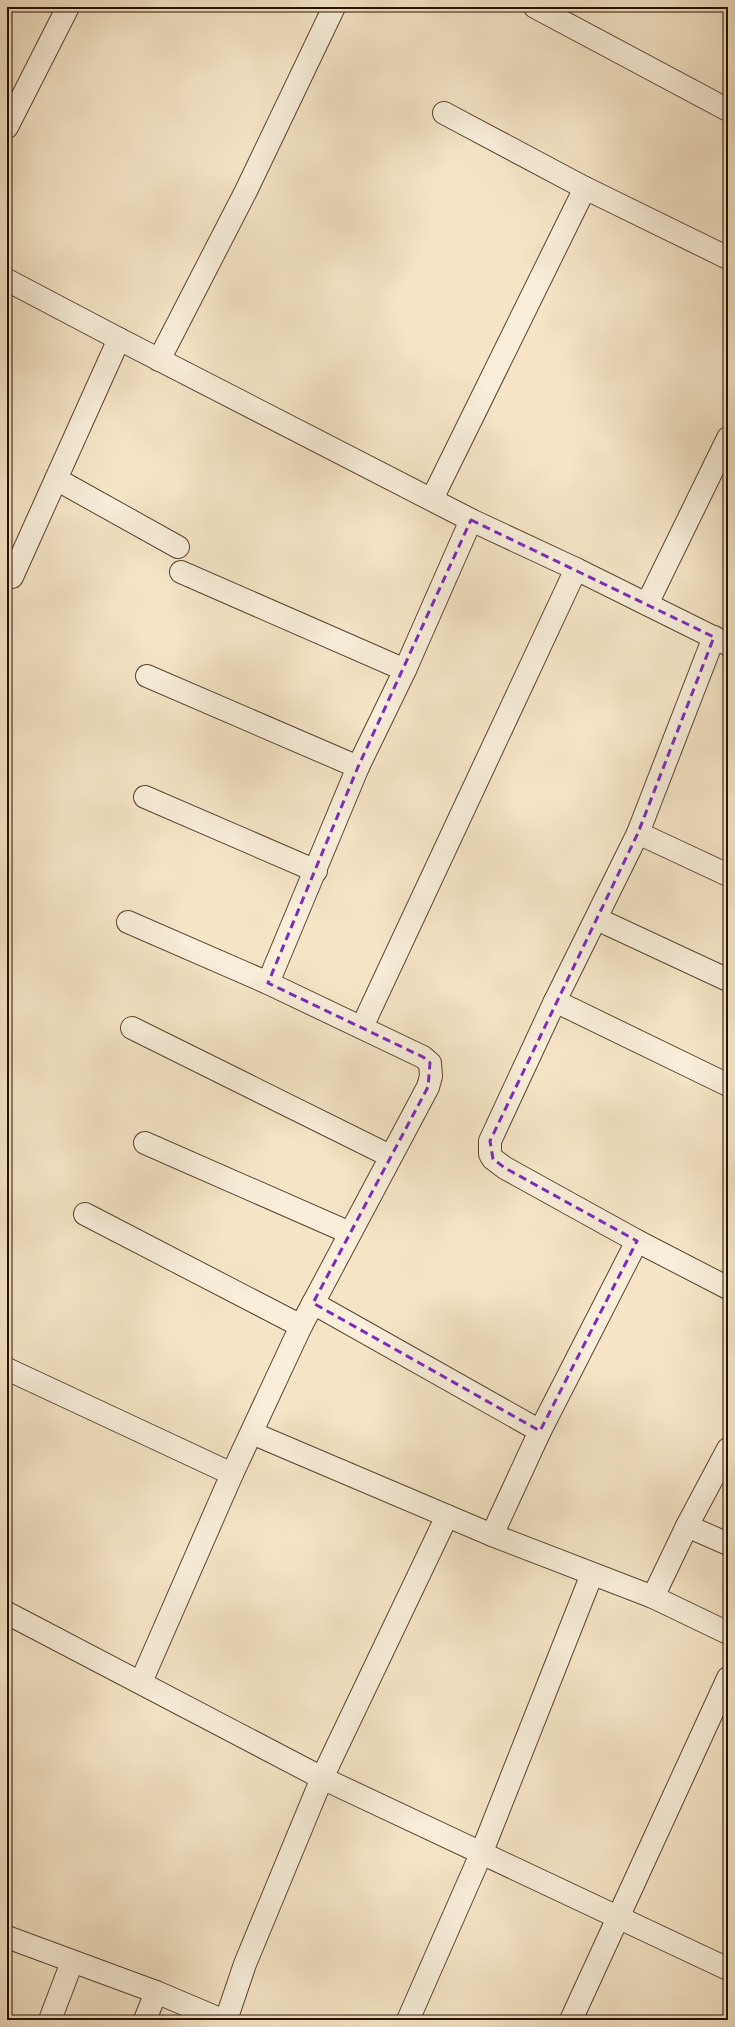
<svg xmlns="http://www.w3.org/2000/svg" width="735" height="2027" font-family="'IM FELL DW Pica',serif">
<style>
.lines{fill:none;stroke-linecap:round;stroke-linejoin:round}
.minor-casing{stroke:#594532;stroke-width:24}
.minor{stroke:#f8eeda;stroke-width:22}
.marked{fill:none;stroke:#7b2cbf;stroke-width:3;stroke-dasharray:8 5;stroke-linejoin:round}
</style>
<rect width="100%" height="100%" fill="#f5e5c6"/>
<filter id="stains"><feTurbulence type="fractalNoise" baseFrequency=".005" numOctaves="4"/><feColorMatrix values="0 0 0 0 .2 0 0 0 0 .09 0 0 0 0 .02 0 0 0 .5 -.17"/></filter>
<radialGradient id="worn" r=".72"><stop offset=".6" stop-color="#630" stop-opacity="0"/><stop offset="1" stop-color="#630" stop-opacity=".3"/></radialGradient>
<g class="lines">
<defs>
<g id="minor">
<path d="M535 7 728 110"/>
<path d="M444 113 585 188 728 258"/>
<path d="M7 127 68 7"/>
<path d="M7 280 119 339 471 520 576 569 727 644"/>
<path d="M159 360 246 191 334 7"/>
<path d="M56 479 178 547"/>
<path d="M432 499 585 188"/>
<path d="M181 572 405 670"/>
<path d="M12 577 119 339"/>
<path d="M647 604 728 438"/>
<path d="M714 637 638 833 555 1001 490 1141V1154L493 1159 505 1168 637 1241 728 1288"/>
<path d="M147 676 358 767"/>
<path d="M145 797 316 871"/>
<path d="M638 833 728 875"/>
<path d="M597 919 728 980"/>
<path d="M128 922 268 983 423 1057 430 1063 431 1076 428 1087 301 1326 232 1474 141 1682"/>
<path d="M268 983 358 767 405 670 471 520"/>
<path d="M555 1001 728 1085"/>
<path d="M362 1027 576 569"/>
<path d="M132 1028 390 1156"/>
<path d="M145 1143 350 1233"/>
<path d="M85 1214 301 1326"/>
<path d="M313 1303 540 1431"/>
<path d="M7 1369 232 1474"/>
<path d="M252 1433 492 1535 653 1597 728 1633"/>
<path d="M687 1526 728 1544"/>
<path d="M492 1535 540 1431 637 1241"/>
<path d="M653 1597 687 1526 728 1449"/>
<path d="M7 1613 322 1778 728 1969"/>
<path d="M7 1937 156 1992 222 2020"/>
<path d="M50 2020 72 1962"/>
<path d="M145 2020 156 1992"/>
<path d="M226 2020 245 1964 322 1778 447 1516"/>
<path d="M408 2020 481 1854 592 1574"/>
<path d="M571 2020 728 1678"/>
</g>
</defs>
<!-- minor casing -->
<use href="#minor" class="minor-casing"/>
<!-- minor -->
<use href="#minor" class="minor"/>
</g>
<!-- marked area -->
<path class="marked" d="M471 520 714 637 638 833 490 1141 493 1159 505 1168 637 1241 540 1431 313 1303 428 1087 430 1063 423 1057 268 983 358 767Z"/>
<!-- margin -->
<rect width="735" height="2027" fill="none" stroke="#f5e5c6" stroke-width="24"/>
<rect x="8" y="8" width="719" height="2011" fill="none" stroke="#251001" stroke-width="2"/>
<rect x="12" y="12" width="711" height="2003" fill="none" stroke="#251001"/>
<rect width="100%" height="100%" filter="url(#stains)"/>
<rect width="100%" height="100%" fill="url(#worn)"/>
</svg>
